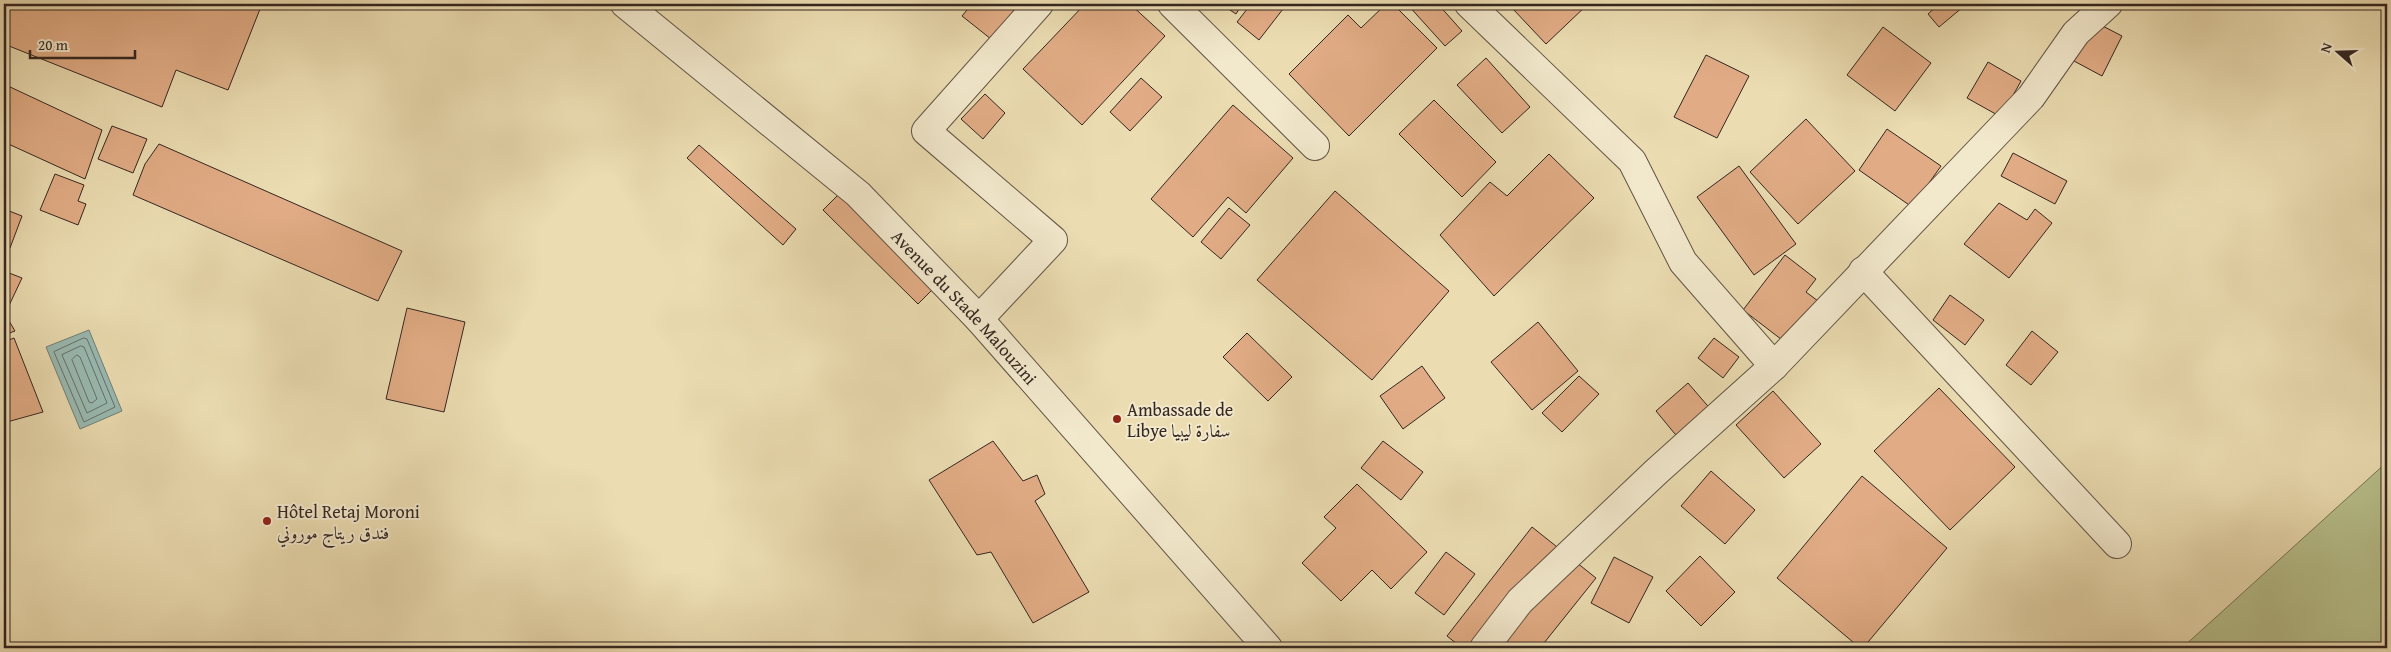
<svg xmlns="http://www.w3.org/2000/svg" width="2391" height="652" font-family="'Gentium Book Plus',Amiri,serif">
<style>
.green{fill:#b7c08c;stroke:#767356}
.water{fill:#99bab2;stroke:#717f78}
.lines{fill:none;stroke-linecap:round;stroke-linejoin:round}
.shore{stroke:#66706a;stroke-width:1}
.building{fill:#e1ac85;stroke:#342621}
.minor-casing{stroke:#625445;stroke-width:30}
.minor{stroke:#f2e8cc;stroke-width:28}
.poi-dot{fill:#8f2418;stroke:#f2e8cc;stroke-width:2}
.labels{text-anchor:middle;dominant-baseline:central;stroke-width:4;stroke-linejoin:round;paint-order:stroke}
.street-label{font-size:18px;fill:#342621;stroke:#f2e8cc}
.poi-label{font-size:18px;fill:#342621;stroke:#f2e8cc;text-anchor:start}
</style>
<rect width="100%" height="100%" fill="#ebdcb1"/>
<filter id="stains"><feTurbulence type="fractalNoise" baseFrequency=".004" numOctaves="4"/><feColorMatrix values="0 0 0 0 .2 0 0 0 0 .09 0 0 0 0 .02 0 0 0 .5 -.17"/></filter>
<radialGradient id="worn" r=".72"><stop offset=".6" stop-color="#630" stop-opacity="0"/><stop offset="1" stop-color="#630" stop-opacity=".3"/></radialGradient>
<!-- green -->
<path class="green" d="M2387 462V648H2182Z"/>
<!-- water -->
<path class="water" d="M89 330 122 411 80 429 46 347Z"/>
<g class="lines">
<!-- shore -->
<g class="shore">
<path d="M84 338 87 339 115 407 84 422 54 352Z"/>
<path d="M81 346 84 347 107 403 87 413 62 355Z"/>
<path d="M77 355 80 357 97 399 92 403 89 402 72 360Z"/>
</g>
</g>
<!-- building -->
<g class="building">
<path d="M4 4H262L228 90 176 70 162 107 4 44Z"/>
<path d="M972 4H1027L996 43 962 16Z"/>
<path d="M1085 4H1130L1165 36 1082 125 1023 69Z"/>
<path d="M1221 4H1242L1236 14Z"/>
<path d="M1251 4H1276L1283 9 1259 40 1237 22Z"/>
<path d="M1386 4H1393L1437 48 1349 136 1289 74 1348 15 1361 28Z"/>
<path d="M1407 4H1438L1462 31 1445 46Z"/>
<path d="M1517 4H1588L1546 44 1512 8Z"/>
<path d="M1939 4H1960L1963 7 1939 27 1928 14Z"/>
<path d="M2093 21 2122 36 2102 76 2074 61Z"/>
<path d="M1883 27 1931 63 1895 111 1847 75Z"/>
<path d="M1706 55 1749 76 1717 138 1674 117Z"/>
<path d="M1486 58 1530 107 1502 133 1457 85Z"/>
<path d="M1988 62 2021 81 2001 117 1967 98Z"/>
<path d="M1141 78 1162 97 1130 131 1110 112Z"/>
<path d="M8 86 102 130 85 179 4 142V96Z"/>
<path d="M985 94 1005 113 983 139 961 119Z"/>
<path d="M1434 100 1496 162 1462 197 1399 134Z"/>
<path d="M1233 105 1293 158 1246 213 1228 197 1193 237 1151 199Z"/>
<path d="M1806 119 1855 171 1798 224 1750 172Z"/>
<path d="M112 126 147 139 133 173 98 159Z"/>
<path d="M1887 129 1941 166 1912 207 1859 170Z"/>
<path d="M159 144 402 251 378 301 133 195 145 164Z"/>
<path d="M699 145 796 229 783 245 687 158Z"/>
<path d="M2013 153 2067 181 2055 204 2001 176Z"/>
<path d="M1549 154 1594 198 1494 296 1440 235 1490 182 1507 196Z"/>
<path d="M1739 166 1796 244 1754 275 1697 197Z"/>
<path d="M55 174 84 185 78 201 86 204 78 225 40 210Z"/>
<path d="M1335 191 1449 291 1372 380 1257 280Z"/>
<path d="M840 193 935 287 918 304 823 210Z"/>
<path d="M1999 203 2027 220 2035 209 2052 223 2009 278 1964 244Z"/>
<path d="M1229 208 1250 225 1221 259 1201 242Z"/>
<path d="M4 209 22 216 10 248 4 245Z"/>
<path d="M1785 255 1816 279 1806 292 1822 304 1790 346 1743 310Z"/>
<path d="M4 271 22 278 5 314 15 331 4 335Z"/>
<path d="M1950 295 1984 320 1965 345 1933 320Z"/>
<path d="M407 308 465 322 444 412 386 399Z"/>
<path d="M1538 322 1578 371 1532 410 1491 362Z"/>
<path d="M2032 331 2058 352 2031 385 2006 365Z"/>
<path d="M1247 333 1292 377 1268 401 1223 357Z"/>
<path d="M14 338 43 412 7 422 4 413V342Z"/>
<path d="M1714 338 1739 357 1723 378 1698 358Z"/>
<path d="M1422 366 1445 398 1403 429 1380 396Z"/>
<path d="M1579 376 1599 394 1562 432 1542 413Z"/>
<path d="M1688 383 1713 412 1680 440 1656 411Z"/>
<path d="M1939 388 2015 467 1950 530 1874 451Z"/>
<path d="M1773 391 1821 444 1784 478 1736 425Z"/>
<path d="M993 441 1023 481 1037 475 1045 494 1035 501 1089 592 1033 623 991 552 977 555 929 480Z"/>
<path d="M1383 441 1423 472 1401 500 1361 468Z"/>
<path d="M1711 471 1755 510 1725 544 1681 506Z"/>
<path d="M1862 476 1947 548 1863 648H1860L1777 578Z"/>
<path d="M1357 484 1427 552 1391 589 1372 570 1341 601 1302 563 1336 528 1324 517Z"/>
<path d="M1532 527 1596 578 1540 648H1462L1447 636Z"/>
<path d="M1446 552 1475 574 1444 615 1415 593Z"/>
<path d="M1700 556 1735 592 1701 626 1666 591Z"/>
<path d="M1614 557 1653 577 1629 623 1591 603Z"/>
</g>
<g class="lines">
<defs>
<g id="minor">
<path id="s1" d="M625 4 858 194 979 319 1268 648"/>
<path d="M1172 4 1315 146"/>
<path d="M1469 4 1632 161 1683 262 1774 366"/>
<path d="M1863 271 2117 544"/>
<path d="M979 319 1053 240 926 131 1039 4"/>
<path d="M1484 648 1520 601 1656 472 1774 366 2031 97 2076 33 2108 4"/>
</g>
</defs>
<!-- minor casing -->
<use href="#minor" class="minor-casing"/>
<!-- minor -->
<use href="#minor" class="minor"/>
</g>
<!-- markers -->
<g class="poi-dot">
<circle cx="1117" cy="419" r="5"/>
<circle cx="267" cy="521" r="5"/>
</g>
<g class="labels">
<!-- street labels -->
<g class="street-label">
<text stroke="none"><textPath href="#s1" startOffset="456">Avenue du Stade Malouzini</textPath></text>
</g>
<!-- poi labels -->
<g class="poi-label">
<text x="1127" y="409">Ambassade de<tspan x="1127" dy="21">Libye سفارة ليبيا</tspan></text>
<text x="277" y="511">Hôtel Retaj Moroni<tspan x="277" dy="21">فندق ريتاج موروني</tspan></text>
</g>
</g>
<!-- margin -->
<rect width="2391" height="652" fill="none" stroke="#ebdcb1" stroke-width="20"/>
<rect x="5" y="5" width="2381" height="642" fill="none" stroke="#342621" stroke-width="2.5"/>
<rect x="10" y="10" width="2371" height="632" fill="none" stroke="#342621"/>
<!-- north arrow -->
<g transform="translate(2338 52) rotate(290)" stroke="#f2e8cc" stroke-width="4" paint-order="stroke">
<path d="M0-4L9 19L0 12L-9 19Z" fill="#342621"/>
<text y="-8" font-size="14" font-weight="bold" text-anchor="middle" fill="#342621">N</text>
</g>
<!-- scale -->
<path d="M30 50v8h105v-8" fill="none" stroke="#342621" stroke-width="2.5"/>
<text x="38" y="50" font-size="15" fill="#342621" stroke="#f2e8cc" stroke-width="4" paint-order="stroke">20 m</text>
<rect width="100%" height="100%" filter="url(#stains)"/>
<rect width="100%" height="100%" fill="url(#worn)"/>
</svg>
